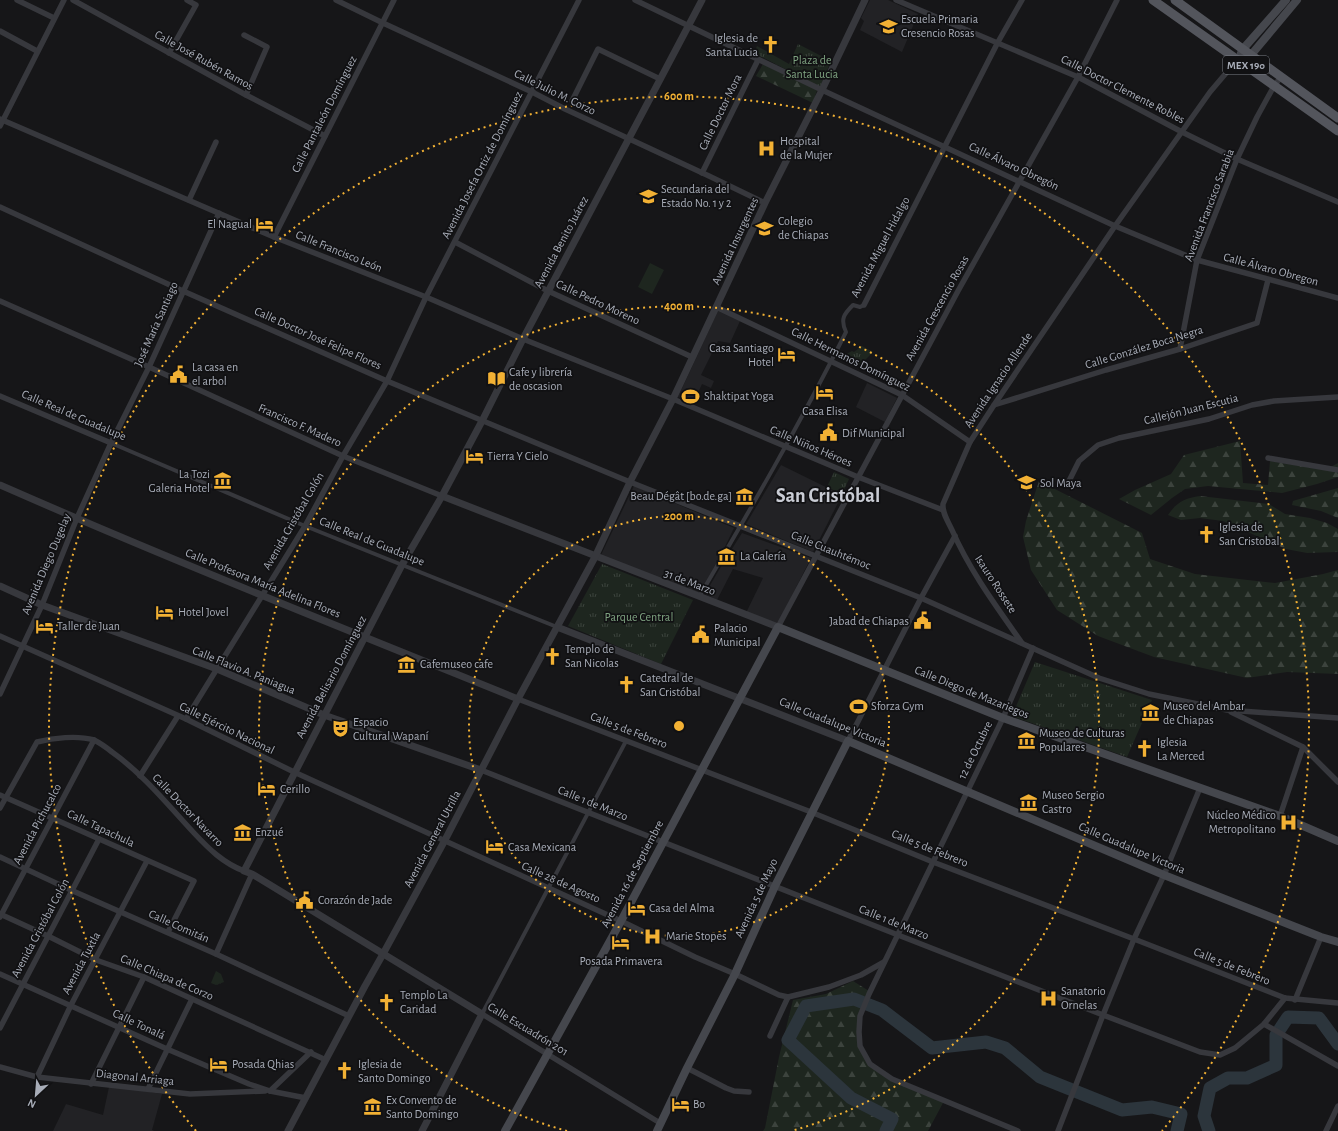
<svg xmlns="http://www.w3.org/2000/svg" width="1338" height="1131" font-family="'Alegreya Sans',sans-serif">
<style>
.built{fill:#222225}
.grass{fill:url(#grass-tufts)}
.forest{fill:url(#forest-firs)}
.pitch{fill:#1e261f}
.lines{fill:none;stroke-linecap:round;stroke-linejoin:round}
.river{stroke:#2c353c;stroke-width:13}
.pedestrian{stroke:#37383d;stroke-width:4}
.minor{stroke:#37383d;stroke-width:5.5}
.tertiary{stroke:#37383d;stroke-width:7}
.secondary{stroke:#45474d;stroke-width:8}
.primary{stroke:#53555c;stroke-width:9}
.ring{fill:none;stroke:#f2b134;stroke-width:2;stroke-dasharray:2 4}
.labels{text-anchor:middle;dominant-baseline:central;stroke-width:3.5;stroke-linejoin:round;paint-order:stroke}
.shield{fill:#111113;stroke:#7b7e86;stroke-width:1}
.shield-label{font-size:11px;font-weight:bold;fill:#a8adb8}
.poi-label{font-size:12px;fill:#a8adb8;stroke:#111113;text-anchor:start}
.street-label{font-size:12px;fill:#a8adb8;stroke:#111113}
.park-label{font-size:12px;fill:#7fa381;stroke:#111113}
.town-label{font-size:20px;font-weight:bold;fill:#c9ccd4;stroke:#111113}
.centre{fill:#f2b134;stroke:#111113;stroke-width:2}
.ring-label{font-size:12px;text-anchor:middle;font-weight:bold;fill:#f2b134;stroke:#111113;stroke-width:3.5;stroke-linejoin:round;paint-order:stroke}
</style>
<defs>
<pattern id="grass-tufts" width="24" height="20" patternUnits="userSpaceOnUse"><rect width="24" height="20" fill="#1e261f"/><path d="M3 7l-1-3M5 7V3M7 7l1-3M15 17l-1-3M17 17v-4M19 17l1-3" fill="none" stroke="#3c433d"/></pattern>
<pattern id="forest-firs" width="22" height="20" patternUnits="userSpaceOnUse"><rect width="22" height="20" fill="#1e261f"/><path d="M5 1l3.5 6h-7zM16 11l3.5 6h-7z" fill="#3c433d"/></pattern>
</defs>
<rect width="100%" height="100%" fill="#161618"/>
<!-- built -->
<g class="built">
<path d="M870 0H888L918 14 902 52 860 30 864 21 861 18Z"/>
<path d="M718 311 740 321 730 343 718 341 701 375 714 381 711 388 702 384 693 404 678 397Z"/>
<path d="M867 383 897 398 885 422 856 407Z"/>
<path d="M781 465 842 495 813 552 746 524Z"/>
<path d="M634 486 734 528 700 598 601 555Z"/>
<path d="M742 533 811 558 777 625 746 613 763 578 733 569 717 600 705 594 723 563Z"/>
<path d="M109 1087 138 1090 162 1094 152 1130 154 1131H53L66 1104 103 1115Z"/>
</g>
<!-- grass -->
<g class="grass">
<path d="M798 44 831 61 820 87 754 53 757 46 789 64Z"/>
<path d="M862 346 873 352 860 365 843 356 852 351 854 352Z"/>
<path d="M834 472 849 479 842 494 827 487Z"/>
<path d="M602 564 693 600 661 664 568 626Z"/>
<path d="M1035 662 1152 700 1127 757 1012 716Z"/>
<path d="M216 971 221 974 224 982 216 985 211 983Z"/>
</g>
<!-- forest -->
<g class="forest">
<path d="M763 64 817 90 813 103 756 76Z"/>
<path d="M1240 441 1243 483 1268 485 1270 461 1325 470 1338 463V477L1317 484 1282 493 1208 486 1185 489 1172 498 1151 515 1119 499 1135 490 1171 474 1184 455Z"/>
<path d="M1039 481 1142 533 1150 559 1195 574 1275 583 1323 574 1338 570V674L1287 672 1247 678 1154 657 1098 636 1057 610 1031 570 1023 537 1026 521Z"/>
<path d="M1338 488V518L1321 511 1292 505 1293 501 1296 500Z"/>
<path d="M1200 496 1269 504 1285 514 1310 518 1327 523 1338 529V552L1307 553 1286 549 1223 521 1200 518 1181 520 1168 515C1177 502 1185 498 1200 496Z"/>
<path d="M853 981 869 991 857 1031 869 1065 891 1081 944 1101 928 1131H763L765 1128 779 1057 793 1000 826 994Z"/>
</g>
<!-- pitch -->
<path class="pitch" d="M650 263 664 270 652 294 638 287Z"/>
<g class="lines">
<!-- river -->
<g class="river">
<path d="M886 1131 892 1119 851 1098 788 1040 806 1006 854 999 882 1010 932 1048 986 1042 1005 1048 1040 1077 1122 1110 1152 1107 1181 1114 1177 1131"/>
<path d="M1209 1131 1204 1116 1210 1088 1228 1078H1247L1276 1065V1035L1288 1017 1319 1018 1338 1044"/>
</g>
<!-- pedestrian -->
<g class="pedestrian">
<path d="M111 443 305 526 557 627"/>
<path d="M699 597C750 510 801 422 846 332 840 319 844 314 853 305L860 307 864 305"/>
<path d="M482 1014 626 741"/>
</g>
<!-- minor -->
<g class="minor">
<path d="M17 0 54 18"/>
<path d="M73 0 246 95 325 136"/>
<path d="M336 0 383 23 532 92 565 109 709 176 765 203"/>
<path d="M635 0 822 90 1115 226 1197 260 1338 298"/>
<path d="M896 0 1078 77 1182 132 1237 159 1338 202"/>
<path d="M0 31 37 51"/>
<path d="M244 35 267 47 246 95"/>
<path d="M169 53 196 5 187 0"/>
<path d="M572 101 598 49 660 79"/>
<path d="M0 119 274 237 426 297 523 339 673 399 858 477 943 510"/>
<path d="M0 126 64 0"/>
<path d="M702 173 758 60"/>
<path d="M189 200 216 142"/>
<path d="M0 207 183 291 387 381 630 482 921 598 1099 678 1149 694 1227 710 1338 718"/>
<path d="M274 237 394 0"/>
<path d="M455 242 548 291 692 357"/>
<path d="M0 301 149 367 343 456 442 496"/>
<path d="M864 305 998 42 1022 0"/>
<path d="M716 307 902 395 970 442"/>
<path d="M1180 349 1197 260 1237 159 1257 117 1274 86 1281 77"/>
<path d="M0 396 111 443"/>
<path d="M994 405 1106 370 1180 349 1257 323 1268 280"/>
<path d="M1268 458 1338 470"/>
<path d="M1069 481 1079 461 1098 445 1119 438 1209 419 1252 405 1274 401 1338 397"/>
<path d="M778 627 958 291 1078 77 1117 0"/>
<path d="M0 636 186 719 294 772 621 921 695 957 735 974 779 995 788 997 829 987 861 975 884 962"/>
<path d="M1022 643C996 606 970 571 952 530 948 521 942 513 943 504L970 442 994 405 1115 226 1210 92 1238 59"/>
<path d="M0 694 42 605 77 518 111 443 149 367 219 213"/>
<path d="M518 699 811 812 933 862 1134 939 1285 998 1338 1003"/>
<path d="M1231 712 1303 747 1338 782"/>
<path d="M186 719 305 526 343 456 387 381 426 297 579 0"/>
<path d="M848 741 921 598 955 536"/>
<path d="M481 770 898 935 1103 1015 1200 1052 1220 1055 1235 1048 1264 1024 1285 998"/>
<path d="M140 776 178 716"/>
<path d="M0 795 194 881 168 932"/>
<path d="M0 808 37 742C53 738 77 735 94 740 100 743 107 748 112 752 143 774 168 805 194 833 209 849 223 863 244 871"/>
<path d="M1280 816 1303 747"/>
<path d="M0 857 73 891 216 954 349 1016"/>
<path d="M0 914 48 936 96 960 144 977 326 1060"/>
<path d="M0 917 94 740"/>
<path d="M216 954 252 874"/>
<path d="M0 974 167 1049 249 1084 270 1091 306 1098"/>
<path d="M1295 1000 1321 937"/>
<path d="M482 1014 660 1123"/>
<path d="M1264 1024 1338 1066"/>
<path d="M0 1028 99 839"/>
<path d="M770 1036 788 997"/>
<path d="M0 1067 37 1077 190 1094 265 1091"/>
<path d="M687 1068 726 1088 734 1091 749 1092"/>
<path d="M37 1077 71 1005 147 861"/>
<path d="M91 1084 144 977"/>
<path d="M148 1089 192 999"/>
<path d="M270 1091 311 1052"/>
<path d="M1018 1131 892 1079 870 1064 860 1046 859 1032 860 1016 869 994 1003 718 1033 648"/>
<path d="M1058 1131 1103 1015 1134 939 1164 875 1200 788"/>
<path d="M1326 1131 1338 1106"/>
</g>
<!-- tertiary -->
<g class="tertiary">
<path d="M0 485C171 560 345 629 518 699"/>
<path d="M442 496 778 627"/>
<path d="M0 586 42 605 217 669 324 715 481 770"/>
<path d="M557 627 848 741"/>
<path d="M288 1131 365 986 383 954 445 840 518 699 595 557 630 482 673 399 765 203 822 90 865 0"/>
<path d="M422 1131 482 1014 252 874 244 871 402 565 442 496 482 421 523 339 702 0"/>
</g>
<!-- secondary -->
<g class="secondary">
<path d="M1241 53 1243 49 1286 0"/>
<path d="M1238 59 1251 55 1297 0"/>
<path d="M505 1131 621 921 778 627 1003 718 1280 816 1338 841"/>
<path d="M657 1131 687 1068 735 974 775 886 848 741 1164 875 1321 937 1338 942"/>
</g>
<!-- primary -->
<g class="primary">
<path d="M1153 0 1338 131"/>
<path d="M1175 0 1338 118"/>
</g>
</g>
<!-- distance rings -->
<g class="ring">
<circle cx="679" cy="726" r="210"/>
<path d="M567 1131A420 420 0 1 1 791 1131"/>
<path d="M196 1131A630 630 0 1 1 1162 1131"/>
</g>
<!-- icons -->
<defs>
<symbol id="school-bare" viewBox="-9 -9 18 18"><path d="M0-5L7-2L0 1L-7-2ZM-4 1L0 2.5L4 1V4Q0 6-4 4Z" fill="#f2b134" stroke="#111113" stroke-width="2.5" paint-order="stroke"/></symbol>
<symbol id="church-bare" viewBox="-9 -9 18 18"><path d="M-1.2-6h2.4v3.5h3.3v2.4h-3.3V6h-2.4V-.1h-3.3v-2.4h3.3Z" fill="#f2b134" stroke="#111113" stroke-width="2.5" paint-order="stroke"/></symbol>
<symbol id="hospital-bare" viewBox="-9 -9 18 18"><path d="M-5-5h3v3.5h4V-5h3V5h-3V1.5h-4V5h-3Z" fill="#f2b134" stroke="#111113" stroke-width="2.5" paint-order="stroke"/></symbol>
<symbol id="hotel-bare" viewBox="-9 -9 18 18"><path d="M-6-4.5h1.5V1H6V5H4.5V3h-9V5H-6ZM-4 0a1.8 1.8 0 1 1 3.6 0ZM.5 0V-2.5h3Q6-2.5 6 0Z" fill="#f2b134" stroke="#111113" stroke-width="2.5" paint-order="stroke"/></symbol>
<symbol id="civic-bare" viewBox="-9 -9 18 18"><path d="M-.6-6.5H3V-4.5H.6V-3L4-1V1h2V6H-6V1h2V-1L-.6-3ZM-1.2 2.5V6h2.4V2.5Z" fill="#f2b134" stroke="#111113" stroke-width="2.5" paint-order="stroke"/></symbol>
<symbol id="library-bare" viewBox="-9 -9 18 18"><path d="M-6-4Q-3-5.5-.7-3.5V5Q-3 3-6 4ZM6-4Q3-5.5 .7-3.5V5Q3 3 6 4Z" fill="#f2b134" stroke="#111113" stroke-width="2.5" paint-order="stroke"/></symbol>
<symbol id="stadium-bare" viewBox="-9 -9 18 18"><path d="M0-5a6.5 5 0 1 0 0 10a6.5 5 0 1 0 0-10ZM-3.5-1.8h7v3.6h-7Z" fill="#f2b134" stroke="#111113" stroke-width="2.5" paint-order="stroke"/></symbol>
<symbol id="museum-bare" viewBox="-9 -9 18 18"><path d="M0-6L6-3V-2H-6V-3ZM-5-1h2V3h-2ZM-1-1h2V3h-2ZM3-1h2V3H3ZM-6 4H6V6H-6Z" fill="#f2b134" stroke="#111113" stroke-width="2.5" paint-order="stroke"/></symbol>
<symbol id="theatre-bare" viewBox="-9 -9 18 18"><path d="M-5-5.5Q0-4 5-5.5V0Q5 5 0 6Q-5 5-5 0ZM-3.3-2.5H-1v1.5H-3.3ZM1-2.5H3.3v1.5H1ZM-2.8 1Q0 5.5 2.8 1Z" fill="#f2b134" stroke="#111113" stroke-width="2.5" paint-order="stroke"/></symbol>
</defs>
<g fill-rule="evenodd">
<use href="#school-bare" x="876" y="14" width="25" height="25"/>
<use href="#church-bare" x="758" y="32" width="25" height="25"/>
<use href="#hospital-bare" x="754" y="136" width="25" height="25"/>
<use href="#school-bare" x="636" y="184" width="25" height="25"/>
<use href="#hotel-bare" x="252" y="212" width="25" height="25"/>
<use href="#school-bare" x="752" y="216" width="25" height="25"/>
<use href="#hotel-bare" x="774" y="342" width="25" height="25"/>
<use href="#civic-bare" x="166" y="362" width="25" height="25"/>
<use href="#library-bare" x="484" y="366" width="25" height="25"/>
<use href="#hotel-bare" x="812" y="380" width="25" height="25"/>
<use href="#stadium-bare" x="678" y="384" width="25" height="25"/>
<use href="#civic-bare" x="816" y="420" width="25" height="25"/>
<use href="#hotel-bare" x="462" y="444" width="25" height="25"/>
<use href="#museum-bare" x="210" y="468" width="25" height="25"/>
<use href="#school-bare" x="1014" y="470" width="25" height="25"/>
<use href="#museum-bare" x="732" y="484" width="25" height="25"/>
<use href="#church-bare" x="1194" y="522" width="25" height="25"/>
<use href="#museum-bare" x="714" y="544" width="25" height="25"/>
<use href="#hotel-bare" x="152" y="600" width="25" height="25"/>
<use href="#civic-bare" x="910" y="608" width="25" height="25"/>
<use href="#hotel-bare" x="32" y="614" width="25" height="25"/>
<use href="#civic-bare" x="688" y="622" width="25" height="25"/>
<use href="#church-bare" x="540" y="644" width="25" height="25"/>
<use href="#museum-bare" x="394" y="652" width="25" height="25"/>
<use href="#church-bare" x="614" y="672" width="25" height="25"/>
<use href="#stadium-bare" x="846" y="694" width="25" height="25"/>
<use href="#museum-bare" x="1138" y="700" width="25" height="25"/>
<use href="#theatre-bare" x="328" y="716" width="25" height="25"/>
<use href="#museum-bare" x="1014" y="728" width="25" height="25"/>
<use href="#church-bare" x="1132" y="736" width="25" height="25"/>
<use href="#hotel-bare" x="254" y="776" width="25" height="25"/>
<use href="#museum-bare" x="1016" y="790" width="25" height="25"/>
<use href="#hospital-bare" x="1276" y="810" width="25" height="25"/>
<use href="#museum-bare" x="230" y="820" width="25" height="25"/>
<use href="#hotel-bare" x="482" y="834" width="25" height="25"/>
<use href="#civic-bare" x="292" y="888" width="25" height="25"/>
<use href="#hotel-bare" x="624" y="896" width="25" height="25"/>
<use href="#hospital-bare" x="640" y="924" width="25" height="25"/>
<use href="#hotel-bare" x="608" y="930" width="25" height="25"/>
<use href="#hospital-bare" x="1036" y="986" width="25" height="25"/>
<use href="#church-bare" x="374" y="990" width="25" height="25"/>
<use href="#hotel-bare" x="206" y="1052" width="25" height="25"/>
<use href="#church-bare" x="332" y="1058" width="25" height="25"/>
<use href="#hotel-bare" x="668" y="1092" width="25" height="25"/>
<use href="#museum-bare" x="360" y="1094" width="25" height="25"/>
</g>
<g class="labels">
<!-- shield labels -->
<rect class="shield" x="1223" y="56" width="46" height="18" rx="3"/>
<g class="shield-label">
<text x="1246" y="65">MEX 190</text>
</g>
<!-- poi labels -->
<g class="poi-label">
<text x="901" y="19">Escuela Primaria<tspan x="901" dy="14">Cresencio Rosas</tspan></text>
<text x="758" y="38" text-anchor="end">Iglesia de<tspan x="758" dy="14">Santa Lucia</tspan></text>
<text x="780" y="141">Hospital<tspan x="780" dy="14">de la Mujer</tspan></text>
<text x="661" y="189">Secundaria del<tspan x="661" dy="14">Estado No. 1 y 2</tspan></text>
<text x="778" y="221">Colegio<tspan x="778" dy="14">de Chiapas</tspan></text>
<text x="252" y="224" text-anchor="end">El Nagual</text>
<text x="774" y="348" text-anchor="end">Casa Santiago<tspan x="774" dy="14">Hotel</tspan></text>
<text x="192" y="367">La casa en<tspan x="192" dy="14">el arbol</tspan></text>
<text x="509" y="372">Cafe y librería<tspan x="509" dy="14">de oscasion</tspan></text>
<text x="704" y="396">Shaktipat Yoga</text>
<text x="825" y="411" text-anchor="middle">Casa Elisa</text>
<text x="842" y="433">Dif Municipal</text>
<text x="487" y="456">Tierra Y Cielo</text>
<text x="210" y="474" text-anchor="end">La Tozi<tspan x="210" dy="14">Galeria Hotel</tspan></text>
<text x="1040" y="483">Sol Maya</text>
<text x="732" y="496" text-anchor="end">Beau Dégât [bo.de.ga]</text>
<text x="1219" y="527">Iglesia de<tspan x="1219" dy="14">San Cristobal</tspan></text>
<text x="740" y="556">La Galería</text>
<text x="178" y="612">Hotel Jovel</text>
<text x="909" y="621" text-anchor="end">Jabad de Chiapas</text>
<text x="57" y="626">Taller de Juan</text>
<text x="714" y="628">Palacio<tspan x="714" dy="14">Municipal</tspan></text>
<text x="565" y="649">Templo de<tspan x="565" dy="14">San Nicolas</tspan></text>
<text x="420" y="664">Cafemuseo cafe</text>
<text x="640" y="678">Catedral de<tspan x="640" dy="14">San Cristóbal</tspan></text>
<text x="871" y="706">Sforza Gym</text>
<text x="1163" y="706">Museo del Ambar<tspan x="1163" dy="14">de Chiapas</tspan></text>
<text x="353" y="722">Espacio<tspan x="353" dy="14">Cultural Wapaní</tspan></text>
<text x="1039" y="733">Museo de Culturas<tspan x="1039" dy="14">Populares</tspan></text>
<text x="1157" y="742">Iglesia<tspan x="1157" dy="14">La Merced</tspan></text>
<text x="280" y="789">Cerillo</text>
<text x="1042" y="795">Museo Sergio<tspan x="1042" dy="14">Castro</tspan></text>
<text x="1276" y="815" text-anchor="end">Núcleo Médico<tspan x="1276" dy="14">Metropolitano</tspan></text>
<text x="255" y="832">Enzué</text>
<text x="508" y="847">Casa Mexicana</text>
<text x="318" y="900">Corazón de Jade</text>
<text x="649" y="908">Casa del Alma</text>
<text x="666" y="936">Marie Stopes</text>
<text x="621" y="961" text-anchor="middle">Posada Primavera</text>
<text x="1061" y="991">Sanatorio<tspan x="1061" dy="14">Ornelas</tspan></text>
<text x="400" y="995">Templo La<tspan x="400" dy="14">Caridad</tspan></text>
<text x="232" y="1064">Posada Qhias</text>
<text x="358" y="1064">Iglesia de<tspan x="358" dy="14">Santo Domingo</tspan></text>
<text x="386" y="1100">Ex Convento de<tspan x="386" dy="14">Santo Domingo</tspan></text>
<text x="693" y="1104">Bo</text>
</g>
<!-- street labels -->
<g class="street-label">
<text transform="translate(204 60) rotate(29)">Calle José Rubén Ramos</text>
<text transform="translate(1123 89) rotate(27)">Calle Doctor Clemente Robles</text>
<text transform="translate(555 92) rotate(26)">Calle Julio M. Corzo</text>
<text transform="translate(720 112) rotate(-64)">Calle Doctor Mora</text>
<text transform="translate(324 114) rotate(-63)">Calle Pantaleón Domínguez</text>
<text transform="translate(482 165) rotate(-63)">Avenida Josefa Ortiz de Domínguez</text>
<text transform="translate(1014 166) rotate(25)">Calle Álvaro Obregón</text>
<text transform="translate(1209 205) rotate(-69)">Avenida Francisco Sarabia</text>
<text transform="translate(735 241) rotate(-65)">Avenida Insurgentes</text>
<text transform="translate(561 242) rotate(-62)">Avenida Benito Juárez</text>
<text transform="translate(880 247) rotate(-62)">Avenida Miguel Hidalgo</text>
<text transform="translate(339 251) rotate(22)">Calle Francisco León</text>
<text transform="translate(1271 269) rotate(15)">Calle Álvaro Obregon</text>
<text transform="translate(598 302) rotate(25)">Calle Pedro Moreno</text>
<text transform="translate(937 308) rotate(-61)">Avenida Crescencio Rosas</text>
<text transform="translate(156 324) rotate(-66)">José María Santiago</text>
<text transform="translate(318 338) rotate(24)">Calle Doctor José Felipe Flores</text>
<text transform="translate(1144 347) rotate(-17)">Calle González Boca Negra</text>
<text transform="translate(851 359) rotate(26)">Calle Hermanos Domínguez</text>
<text transform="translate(998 380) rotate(-56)">Avenida Ignacio Allende</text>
<text transform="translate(1191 409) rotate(-14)">Callejón Juan Escutia</text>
<text transform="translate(74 415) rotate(23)">Calle Real de Guadalupe</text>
<text transform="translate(300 425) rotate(24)">Francisco F. Madero</text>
<text transform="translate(811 446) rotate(23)">Calle Niños Héroes</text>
<text transform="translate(293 521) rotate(-60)">Avenida Cristóbal Colón</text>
<text transform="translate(372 541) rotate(22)">Calle Real de Guadalupe</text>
<text transform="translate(831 550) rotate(22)">Calle Cuauhtémoc</text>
<text transform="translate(46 564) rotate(-67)">Avenida Diego Dugelay</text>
<text transform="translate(690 582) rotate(21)">31 de Marzo</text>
<text transform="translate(263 583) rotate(22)">Calle Profesora María Adelina Flores</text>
<text transform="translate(996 584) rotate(57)">Isauro Rossete</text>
<text transform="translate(244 670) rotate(22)">Calle Flavio A. Paniagua</text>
<text transform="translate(331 677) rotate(-62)">Avenida Belisario Domínguez</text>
<text transform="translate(972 692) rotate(22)">Calle Diego de Mazariegos</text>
<text transform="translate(833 722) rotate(22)">Calle Guadalupe Victoria</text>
<text transform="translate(227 728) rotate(26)">Calle Ejército Nacional</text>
<text transform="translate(629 730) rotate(21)">Calle 5 de Febrero</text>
<text transform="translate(975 750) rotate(-64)">12 de Octubre</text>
<text transform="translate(593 803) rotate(22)">Calle 1 de Marzo</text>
<text transform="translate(188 810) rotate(46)">Calle Doctor Navarro</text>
<text transform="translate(37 824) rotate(-62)">Avenida Pichucalco</text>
<text transform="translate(101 828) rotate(25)">Calle Tapachula</text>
<text transform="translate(432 839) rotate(-62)">Avenida General Utrilla</text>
<text transform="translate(930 848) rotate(22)">Calle 5 de Febrero</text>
<text transform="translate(1132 848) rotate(23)">Calle Guadalupe Victoria</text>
<text transform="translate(632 874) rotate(-62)">Avenida 16 de Septiembre</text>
<text transform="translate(561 882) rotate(24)">Calle 28 de Agosto</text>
<text transform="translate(756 898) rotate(-65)">Avenida 5 de Mayo</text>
<text transform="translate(894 922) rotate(22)">Calle 1 de Marzo</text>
<text transform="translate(179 926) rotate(24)">Calle Comitán</text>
<text transform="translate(40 928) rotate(-62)">Avenida Cristóbal Colón</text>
<text transform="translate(81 963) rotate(-62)">Avenida Tuxtla</text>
<text transform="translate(1232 966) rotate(22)">Calle 5 de Febrero</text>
<text transform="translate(167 977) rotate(23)">Calle Chiapa de Corzo</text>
<text transform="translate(139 1024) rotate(25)">Calle Tonalá</text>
<text transform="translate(528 1029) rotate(31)">Calle Escuadrón 201</text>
<text transform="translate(135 1077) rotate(6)">Diagonal Arriaga</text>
</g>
<!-- park labels -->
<g class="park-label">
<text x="812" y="60">Plaza de<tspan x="812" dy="14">Santa Lucia</tspan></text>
<text x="639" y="617">Parque Central</text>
</g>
<!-- town labels -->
<g class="town-label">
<text x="828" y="496">San Cristóbal</text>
</g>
</g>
<circle cx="679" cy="726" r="6" class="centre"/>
<g class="ring-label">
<text x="679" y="100">600 m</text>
<text x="679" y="310">400 m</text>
<text x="679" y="520">200 m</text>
</g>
<!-- north arrow -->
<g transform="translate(36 1095) rotate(206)" stroke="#111113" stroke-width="3" paint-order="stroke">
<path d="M0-3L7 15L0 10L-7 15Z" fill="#a8adb8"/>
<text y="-6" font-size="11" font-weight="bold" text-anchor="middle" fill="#a8adb8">N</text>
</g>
</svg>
